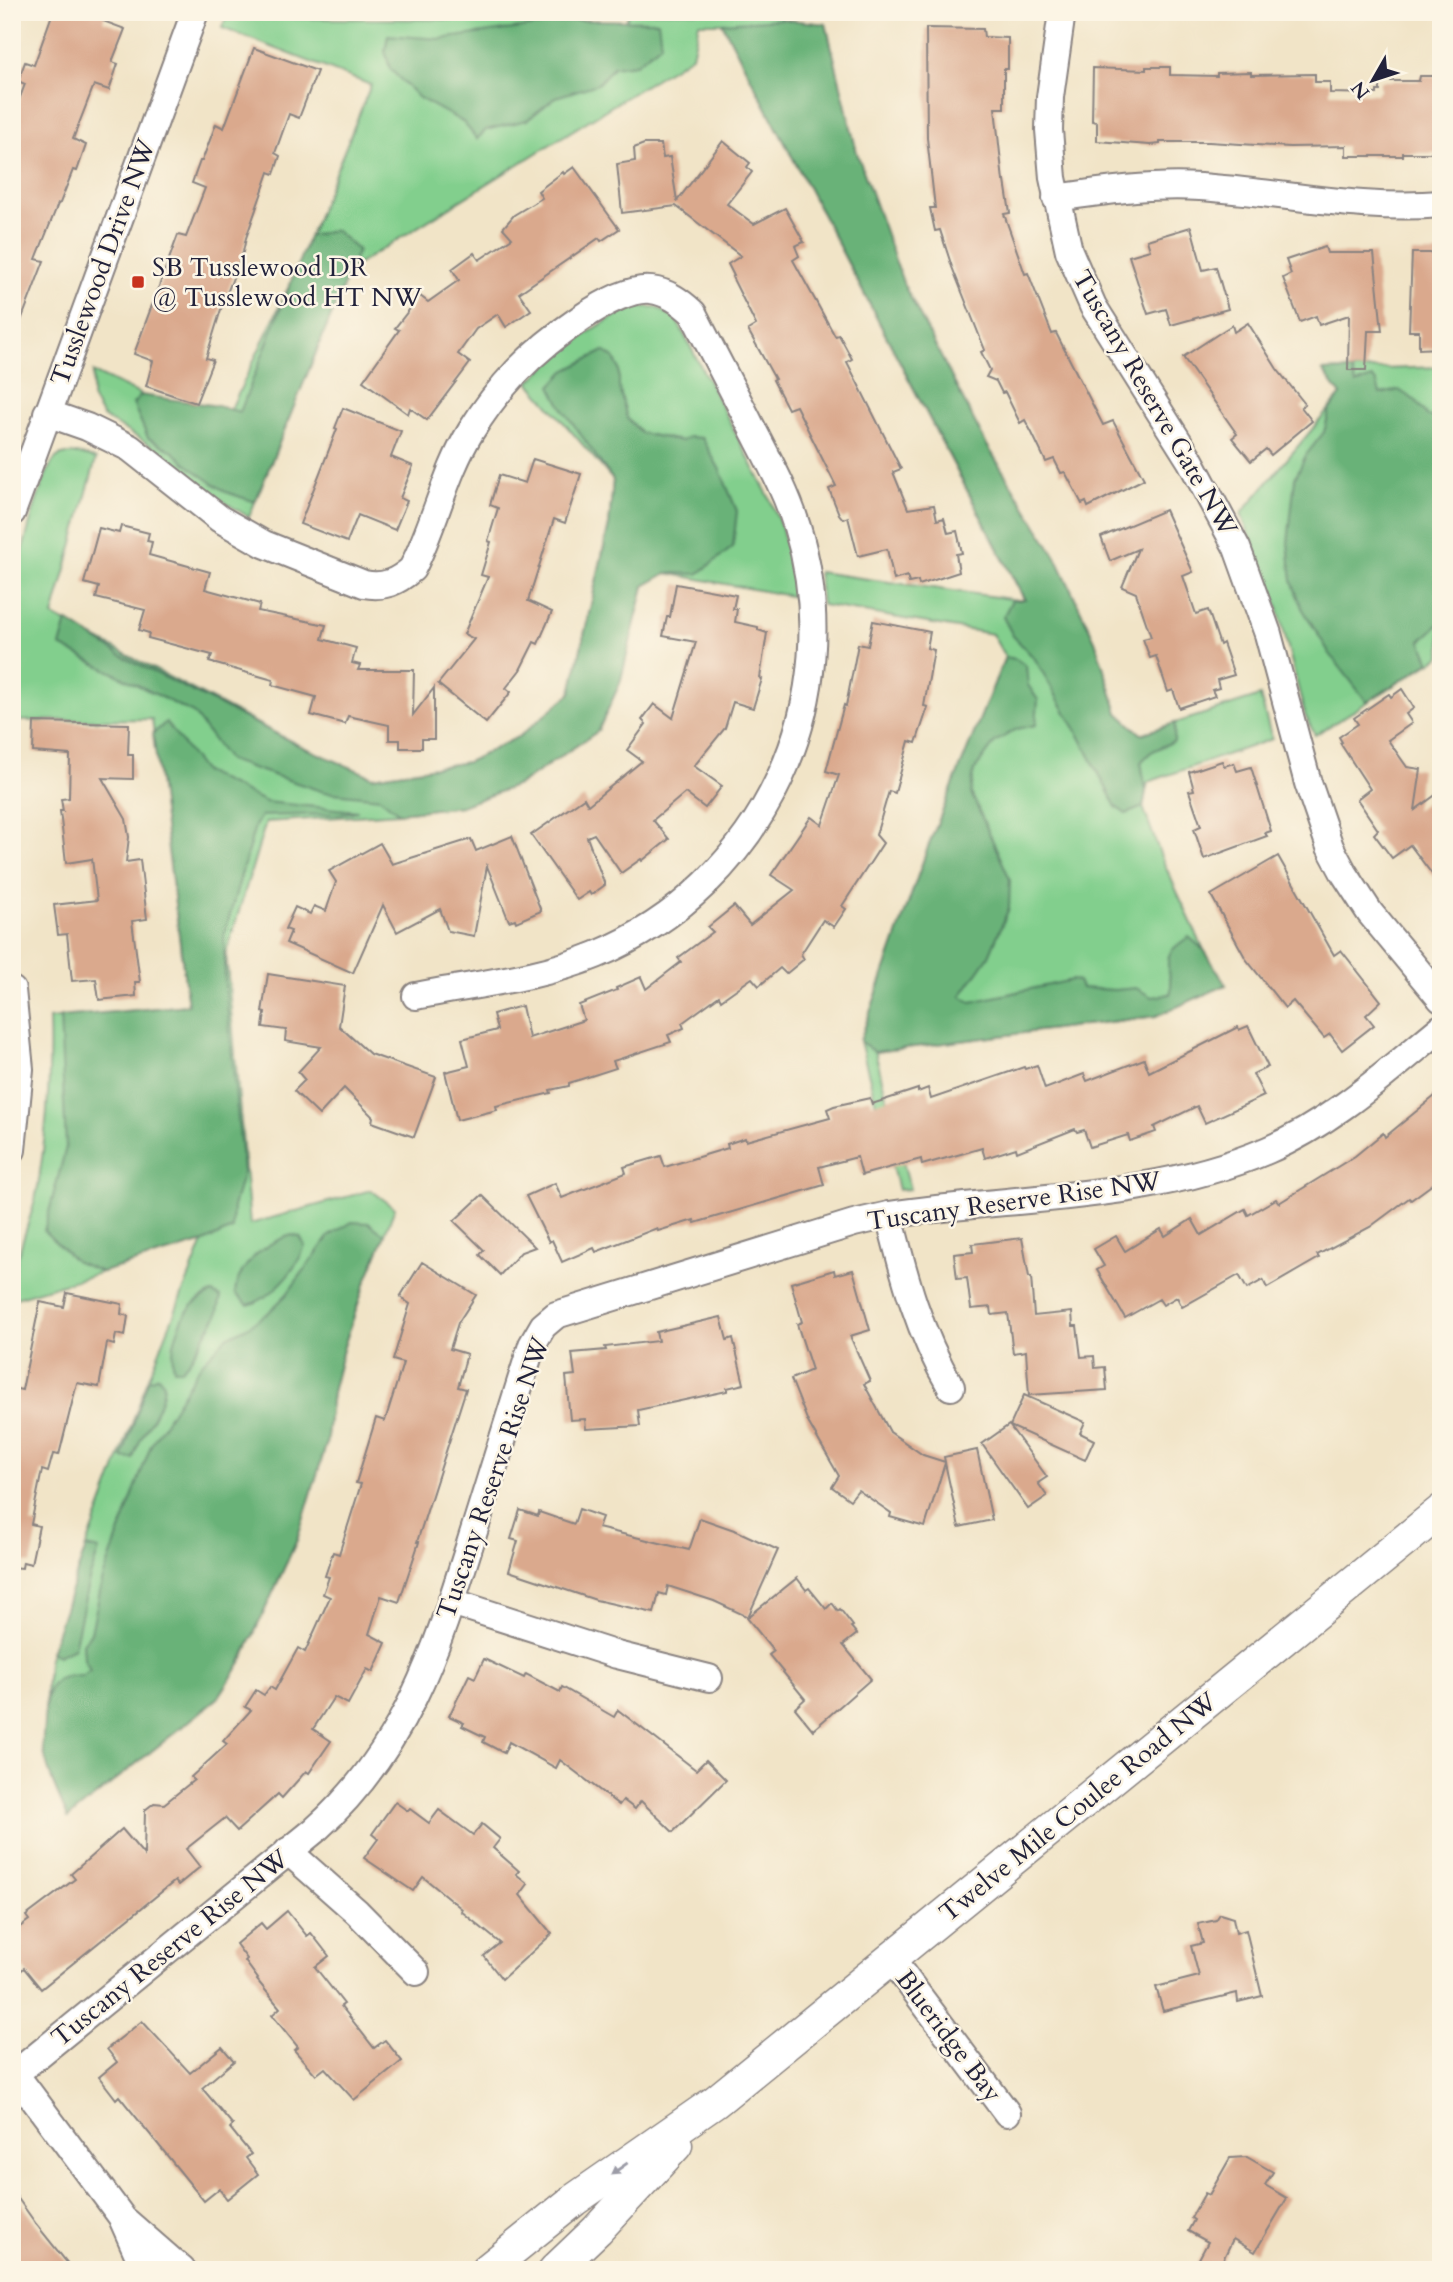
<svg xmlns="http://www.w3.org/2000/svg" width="1453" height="2282" font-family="Cardo,serif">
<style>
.green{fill:#82cf8d;stroke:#527864;stroke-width:2}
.forest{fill:#69b278;stroke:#466a5a;stroke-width:2}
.building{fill:#daa98d}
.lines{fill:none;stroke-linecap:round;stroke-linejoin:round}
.minor-casing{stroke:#8a8381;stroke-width:30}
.tertiary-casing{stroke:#8a8381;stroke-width:35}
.minor{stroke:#fff;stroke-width:26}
.tertiary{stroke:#fff;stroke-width:32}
.oneway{fill:#9c9ca7}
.poi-dot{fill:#c8321e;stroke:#fcf5e5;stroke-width:2.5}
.labels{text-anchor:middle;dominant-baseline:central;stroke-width:5;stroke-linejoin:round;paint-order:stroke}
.street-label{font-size:26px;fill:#22223b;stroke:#fcf5e5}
.poi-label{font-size:26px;fill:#22223b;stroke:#fcf5e5;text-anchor:start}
</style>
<rect width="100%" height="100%" fill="#fcf5e5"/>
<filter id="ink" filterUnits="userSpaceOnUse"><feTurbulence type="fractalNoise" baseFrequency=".0143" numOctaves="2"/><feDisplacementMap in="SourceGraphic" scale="14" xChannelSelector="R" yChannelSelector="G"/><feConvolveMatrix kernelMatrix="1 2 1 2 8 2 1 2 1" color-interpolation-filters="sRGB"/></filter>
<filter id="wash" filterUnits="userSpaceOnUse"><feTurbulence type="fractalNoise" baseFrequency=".00686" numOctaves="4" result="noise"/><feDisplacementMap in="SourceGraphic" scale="28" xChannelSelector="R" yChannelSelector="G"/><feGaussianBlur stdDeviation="1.57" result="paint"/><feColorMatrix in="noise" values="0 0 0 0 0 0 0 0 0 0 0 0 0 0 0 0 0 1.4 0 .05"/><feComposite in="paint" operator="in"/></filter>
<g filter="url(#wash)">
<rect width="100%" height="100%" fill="#f1e4c7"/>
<!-- green -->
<g class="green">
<path d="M629 12H782V20L826 24 857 153 903 285 985 442 1056 557 1095 641 1118 713 1141 734 1260 696 1272 739 1148 782 1143 807 1162 859 1204 950 1226 985 1156 1016 875 1052 910 1189 898 1190 860 1041 928 847 1005 657 992 634 822 605 818 572 1025 601 722 23H699L692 56 349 270 249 517 216 497 166 454 103 417 92 398 93 372 220 432 290 284 371 85 222 28 226 18 626 21Z"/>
<path d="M634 307H656L676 319 770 499 782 529 787 551 794 561 801 598 666 573 644 586 620 683 598 731 520 784 461 806 399 813 266 822 226 954 250 1224 371 1190 395 1208 363 1289 343 1349 332 1392 326 1445 297 1540 240 1664 218 1698 68 1818 53 1783 43 1744 48 1661 75 1578 148 1380 203 1242 16 1298 12 1297C12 1259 31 1224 38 1186 47 1131 51 1075 49 1019L188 1005 152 719 12 721C12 682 10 642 12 603 14 581 42 462 59 456 72 451 84 455 96 459L53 616 298 745 373 777 468 762 520 736 571 693 609 525 613 480 529 382C558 354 597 323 634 307Z"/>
<path d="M1441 367V656L1315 735 1305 715 1277 604 1241 514 1341 395 1323 371Z"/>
</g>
<!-- forest -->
<g class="forest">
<path d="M781 19 826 24 857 153 904 285 985 442 1056 557 1095 641 1118 713 1141 734 1175 723 1174 741 1151 752 1141 762 1146 791 1143 807 1126 814 1116 807 1080 737 1035 659 1013 636 1003 617 1012 600H1025L722 23Z"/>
<path d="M579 20 658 21 661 44 636 64 613 67 598 84 556 97 527 120 486 130 477 139 463 122 419 98 390 69 385 51 388 35 440 39Z"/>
<path d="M335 230 358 250 255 502 226 492 194 470 171 450 148 438 133 404 141 395 218 406 240 412 309 236Z"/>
<path d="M604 351 614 358 619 368V387L627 418 641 433 681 441 689 437 702 438 720 470 737 511 733 547 698 574 667 573 644 586 620 683 598 731 520 784 461 806 399 813 380 798 324 792 228 760 193 713 60 646 67 621 122 656 298 745 373 777 468 762 520 736 571 693 609 525 613 480 564 411 551 386 565 371Z"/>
<path d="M1352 370 1356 384 1372 378 1377 383 1380 394 1399 390 1416 401 1428 417H1437L1441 395V622L1421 641 1430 662 1367 702 1330 654 1302 608 1292 581 1288 543 1295 478 1306 455 1324 432 1330 409 1341 395 1323 371Z"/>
<path d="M1005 657 1016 659 1026 666 1028 685 1038 700 1036 725 1017 729 995 742 974 771 971 793 1010 879 1009 908 989 956 961 996 971 1002 1072 980 1078 981 1081 988 1115 990 1136 988 1152 997 1170 994C1173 987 1171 984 1170 978 1164 954 1170 949 1189 937L1204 950 1226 985 1156 1016 874 1052 860 1041 928 847Z"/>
<path d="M166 722 204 772 266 802 358 811 339 814 261 816 255 826 224 936 225 982 243 1172 233 1207 232 1229 204 1242 102 1272 76 1262 44 1231 66 1147 60 1017 188 1005 153 734Z"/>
<path d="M352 1222 369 1223 385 1235 363 1289 343 1349 332 1392 326 1445 297 1540 240 1664 218 1698 68 1818C58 1795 46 1770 43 1745 42 1738 44 1729 44 1722 46 1696 47 1671 82 1676L90 1670 84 1659 83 1644 91 1632 103 1578 151 1445 201 1364 227 1337 247 1327 268 1313 287 1294 329 1236Z"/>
<path d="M292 1235 300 1237 305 1246C297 1269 272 1299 248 1305L235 1293C238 1265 265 1242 292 1235Z"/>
<path d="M212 1293 221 1297 217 1316 189 1361 181 1369H174C169 1351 179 1318 193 1305 198 1300 206 1296 212 1293Z"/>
<path d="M158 1376 164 1383C163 1412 140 1431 133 1459L122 1458 148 1380Z"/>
<path d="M86 1547 99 1550 89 1580 74 1648 58 1656 50 1652Z"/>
</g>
<g id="blocks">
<!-- building -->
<g class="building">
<path d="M53 12H106L103 21 125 29 112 62 118 64 109 90 94 85 73 139 86 145 77 171 73 170 60 203 58 204 36 259 44 261 15 336H12V119L25 84 18 81 25 62 34 65Z"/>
<path d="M926 28 983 29 984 37 1008 38V69H1004V108H995L1003 181H1005L1010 213 1004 214 1025 274 1028 273 1052 334 1056 333 1103 425 1113 421 1144 479 1088 507 1086 502 1082 504 1065 472 1061 473 1054 459 1046 462 1032 433 1025 420 1020 423 1005 392 1002 393 996 381 986 377 990 370 981 352 985 350 952 267 940 230 935 231 930 208H935L927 138Z"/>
<path d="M254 48 317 71 299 118 289 114 275 153 280 156 274 174 269 172 246 238 243 252 222 306 206 358 213 360 196 403 146 386 153 361 134 354 178 235 186 237 205 188 192 183 200 161H202L216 124 224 128Z"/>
<path d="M1146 67H1170V75L1217 76V73L1251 72V75L1315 74V82H1330V93L1377 94V91H1380V81H1419L1420 76H1441V153H1403V156H1346V146L1290 147 1209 142H1160V144L1150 145 1097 141V122L1092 121 1093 68 1146 70Z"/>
<path d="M723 141 750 163 747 167 752 172 727 204 754 224 785 208 804 242 795 246 799 256 793 260 835 336 839 335 852 359 847 362 901 469 893 472 908 509 934 505 937 520 944 518 948 533 957 531 962 553 956 554 959 572 919 585 918 581 909 583 907 576 894 580 887 549 858 556 848 517 843 519 839 514 829 489 836 486 796 406 788 409 773 380 775 379 748 330 756 325 732 277 734 276 728 264 741 256 676 206 622 213 617 164 635 161 634 148 644 144H661L663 158 670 157 677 201Z"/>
<path d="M574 167 619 229 601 241 599 238 519 293 531 310 506 327 498 314 476 329 458 354 470 363 427 420 410 408 408 414 363 381 399 330 395 328 420 296 428 302 459 280 452 269 474 253 479 260 512 238 503 228 514 215 542 198 538 191 563 172 564 174Z"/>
<path d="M1191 227 1203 270 1216 267 1228 309 1171 325 1166 309 1148 314 1129 256 1150 250 1147 240Z"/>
<path d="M1325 247 1327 253H1374L1382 331H1368L1366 370H1348L1349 315 1319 325 1316 316 1300 322 1283 278 1291 274 1286 260Z"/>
<path d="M1412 253H1439V348L1419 349V331H1409Z"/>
<path d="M1248 323 1277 369 1305 404 1301 407 1312 421 1271 455 1266 449 1251 461 1232 438 1237 434 1183 357 1232 325 1234 332Z"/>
<path d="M343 408 401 431 391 457 413 466 400 498 407 501 395 530 358 515 347 542 300 524 337 429 335 428Z"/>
<path d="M533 459 581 474 565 523 554 519 528 601 552 612 538 644 534 642 520 670 506 688 511 692 486 723 438 684 474 639 464 634 488 577 481 575 491 542 488 541 498 508 490 505 499 475 525 483Z"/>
<path d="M1165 510 1193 572 1183 576 1196 614 1208 610 1220 645 1223 643 1234 675 1217 680 1219 688 1212 690 1215 696 1179 708 1173 690 1168 692 1156 656 1150 658 1143 639 1151 637 1136 593 1122 587 1138 549 1110 561 1101 537Z"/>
<path d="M121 526 149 533 147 541 152 542 149 555 210 572 205 589 260 604 258 611 326 625 322 639 356 648 352 663 360 665 358 670H414L413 715 434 688V739H422V748H400V740H389V725L348 716 345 724 311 715 316 697 272 685 273 680 209 662 212 655 148 638 149 633 139 630 145 610 96 598 99 587 84 583 99 528 119 533Z"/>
<path d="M676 584 736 595 733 609H737L735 622 758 627V630L767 633 760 678 762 679 753 708 733 702 725 728 694 766 722 786 705 808 685 793 653 820 669 839 642 861 641 859 621 873 594 834 587 837 605 885 591 895 589 892 577 900 531 835 584 798 588 805 642 761 627 750 646 724 642 720 654 704 673 718 696 642 663 636 667 617H670Z"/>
<path d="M873 621 930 632 927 648 934 650 924 706 928 707 916 743 909 741 895 793 889 791 876 835 883 843 842 906 846 909 834 927 823 920 801 954 804 959 786 974 780 968 759 986 752 978 721 1000 719 996 682 1023 684 1028 668 1035 671 1042 613 1061 616 1068 569 1083V1086L550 1090 551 1093 496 1106 497 1110 457 1120 445 1072 469 1066 462 1039 497 1030 493 1014 522 1006 529 1038 584 1020 579 1005 617 990 616 988 641 977 646 989 681 962 678 958 713 932 708 927 734 906 750 925 794 890 771 875 811 817 822 825 839 775 826 771 844 705 846 706 858 644 868 646Z"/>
<path d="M1402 689 1414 708 1406 714 1412 723 1388 740 1407 767 1421 769 1415 810 1441 791V886L1410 845 1392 858 1374 834 1378 830 1357 799 1370 789 1340 743 1342 742 1339 737 1358 724 1354 718 1389 694 1391 697Z"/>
<path d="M34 722 129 724 128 755H133V779L102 778 126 819 129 837 126 862 140 860 147 919 132 921 140 982H135L136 996 99 1000 96 979 72 981 67 934 58 935 54 905 97 900 92 859 66 863 60 811H63L61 799 69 798 70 755 33 752Z"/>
<path d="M1222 761 1224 766 1234 763 1237 771 1251 767 1271 831 1265 833 1267 836 1204 859 1194 829 1201 826 1189 791 1194 790 1189 772Z"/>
<path d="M512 836 541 911 516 922 515 919 509 921 487 866 474 936 448 931 440 909 397 932 383 905 353 973 286 943 291 931 285 929 295 907 310 914 314 906 326 911 336 882 329 871 380 843 392 864 471 839 476 851Z"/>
<path d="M1278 856 1334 955 1341 950 1381 1001 1366 1015 1374 1025 1342 1050 1330 1034 1324 1038 1293 1001 1285 1008 1246 959 1211 895Z"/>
<path d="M268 974 345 986 339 1026 370 1054 436 1077 414 1137 372 1122 373 1117 344 1088 319 1115 294 1091 305 1080 298 1072 321 1047 285 1041 286 1030 263 1027 265 1013 262 1012Z"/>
<path d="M1248 1026 1268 1067 1253 1074 1264 1096 1205 1123 1197 1106 1154 1127 1156 1132 1130 1141 1128 1135 1090 1147 1084 1130 1077 1132 1075 1129 1017 1152 1016 1148 985 1158 982 1148 922 1165 921 1159 862 1175 857 1157 819 1167 824 1185 695 1223 694 1220 658 1231 657 1228 596 1252 594 1248 562 1262 552 1240 549 1242 526 1196 555 1183 562 1198 626 1173 624 1167 661 1156 665 1167 728 1148 727 1144 745 1138 746 1141 830 1118 827 1109 834 1106 870 1098 872 1104 918 1089V1092L928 1088 931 1099 1024 1067 1025 1069 1037 1065 1045 1089 1084 1074 1087 1081 1144 1059 1149 1072 1238 1027 1239 1030Z"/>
<path d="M1441 1091V1178L1411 1200 1409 1198 1370 1227 1317 1255 1319 1258 1267 1288 1263 1280 1247 1289 1239 1275 1182 1307 1177 1297 1163 1305 1159 1299 1125 1318 1097 1270 1104 1266 1094 1249 1116 1236 1125 1251 1161 1229 1165 1236 1192 1219 1201 1235 1245 1209 1248 1215 1276 1199 1279 1203 1355 1156 1383 1133 1385 1137Z"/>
<path d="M482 1195 535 1247 521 1252 500 1275 480 1255 484 1250 454 1221Z"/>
<path d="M1022 1238 1029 1277H1031L1034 1316 1072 1312 1073 1326H1077L1081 1357 1094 1356 1095 1368 1105 1367 1107 1390 1029 1395 1026 1351 1013 1353 1008 1313 992 1315 991 1307 971 1309 967 1278 957 1279 954 1254 973 1252 972 1244Z"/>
<path d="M422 1262 476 1295 458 1323 450 1349 467 1354 458 1387 466 1389 417 1542H419L399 1602 381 1596 369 1634 386 1643 373 1672 367 1669 348 1704 334 1697 313 1729 331 1741 309 1773 306 1771 282 1798 278 1794 237 1831 225 1818 186 1849 200 1867 178 1885 175 1881 41 1989 24 1968 12 1978V1933L29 1920 26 1916 75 1879 71 1874 122 1829 144 1855 145 1810 154 1803 164 1804 194 1780 191 1777 227 1744 223 1741 251 1710 245 1707 256 1690 264 1695 270 1687 275 1690 298 1648 305 1652 330 1597 323 1594 329 1577 325 1576 333 1552 339 1554 361 1484 356 1483 376 1418 385 1421 403 1363 393 1360 410 1304 400 1297Z"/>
<path d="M834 1270 835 1275 853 1270 870 1330 850 1336 870 1381 864 1384 890 1432 923 1455 945 1462 944 1457 977 1450 992 1520 959 1527 945 1463 925 1527 890 1517 891 1513 858 1490 850 1500 832 1487 839 1476 808 1422 791 1379 812 1370 797 1324 802 1322 791 1283Z"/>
<path d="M67 1293 122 1304 121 1314 128 1316 125 1336 116 1334 114 1345 107 1343 99 1387 77 1383 59 1455 53 1454 48 1472 42 1470 31 1524 39 1526 31 1564 23 1562 22 1568 12 1567V1388L22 1390 40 1302 64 1307Z"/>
<path d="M721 1317 727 1340 733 1338 744 1384 727 1388V1391L638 1410 640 1426 586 1429 585 1419 570 1420 566 1376 575 1375 572 1353 606 1350 605 1347 658 1341 656 1332Z"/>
<path d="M1024 1395 1085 1422 1080 1433 1094 1440 1085 1460 1010 1426Z"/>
<path d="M1009 1425 1047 1477 1038 1483 1047 1496 1028 1509 982 1444Z"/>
<path d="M579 1509 602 1517 598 1528 689 1550 700 1518 737 1531 778 1550 748 1617 714 1601 668 1586 666 1595 659 1593 654 1613 596 1600 509 1571 518 1541 511 1539 520 1510 538 1516 539 1512 574 1524Z"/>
<path d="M797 1578 806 1590 809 1588 826 1609 832 1603 838 1611 840 1609 853 1626 851 1627 857 1634 843 1645 871 1679 813 1730 795 1708 805 1699 769 1655 774 1651 747 1618Z"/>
<path d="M484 1659 524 1678 526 1674 560 1692 562 1687 614 1717 618 1710 696 1770 706 1760 726 1780 673 1832 641 1801 635 1809 623 1800 619 1805 560 1760 556 1768 509 1742 504 1753 483 1742 485 1737 462 1726 464 1723 449 1716 469 1675 475 1678Z"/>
<path d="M395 1802 408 1811 410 1809 429 1823 439 1810 473 1835 482 1824 500 1839 493 1848 519 1871 516 1874 528 1884 520 1895 552 1934 502 1979 484 1956 500 1943 461 1911 462 1909 423 1877 413 1891 364 1858 378 1839 372 1834Z"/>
<path d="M287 1911 307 1936 311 1933 329 1956 315 1967 344 2004 341 2006 374 2048 385 2040 402 2061 354 2100 325 2068 316 2075 294 2050 298 2047 272 2015 280 2008 257 1980 258 1979 245 1961 247 1959 236 1944 261 1923 266 1929Z"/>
<path d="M1220 1914 1233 1918 1236 1933 1246 1930 1262 1996 1238 2002 1237 1993 1163 2011 1156 1987 1199 1976 1191 1946 1203 1943 1198 1924 1216 1920Z"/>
<path d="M142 2021 190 2073 222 2047 234 2061 202 2088 233 2125 230 2128 251 2154 246 2158 258 2174 227 2199 219 2189 204 2201 119 2096 116 2099 99 2077 117 2062 107 2049Z"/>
<path d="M1247 2157 1273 2172 1265 2185 1287 2198 1255 2252 1233 2239 1218 2270H1193L1208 2242 1188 2231 1194 2220 1191 2218 1205 2193 1209 2195 1230 2158Z"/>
<path d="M12 2190 36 2224 73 2270H12Z"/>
</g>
</g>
</g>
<g filter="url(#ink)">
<use href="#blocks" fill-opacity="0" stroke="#8a8381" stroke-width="2"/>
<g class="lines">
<defs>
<g id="minor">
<path d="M1062 12 1050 97 1049 130 1053 178 1069 251 1093 306 1190 460 1237 548 1268 634 1308 783 1330 847 1344 873 1370 913 1441 999"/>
<path d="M1056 198C1103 191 1152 184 1200 187 1280 192 1361 211 1441 204"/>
<path d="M47 413 87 427 130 448 220 519 264 544 364 584C384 588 397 582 412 569 435 524 445 473 471 431 484 410 500 389 517 371 542 345 615 285 651 290 668 292 681 302 693 313 712 351 732 388 751 426 768 459 786 491 797 527 850 699 763 886 596 955 540 978 476 984 416 996"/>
<path d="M12 512 195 12"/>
<path d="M12 990 20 1069 12 1150"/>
<path d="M889 1215C904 1276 919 1333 951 1387"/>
<path d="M452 1602 617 1655 709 1678"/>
<path d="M288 1851 357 1912 416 1972"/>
<path d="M891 1959 1007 2113"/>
<path d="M12 2070 121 2216 145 2270"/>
<path d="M15 2074 315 1830C409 1746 438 1645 475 1528 494 1467 513 1406 532 1345L543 1326 556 1315 854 1223 889 1215C1015 1196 1149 1201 1268 1150 1333 1122 1387 1072 1441 1028"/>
<path d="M127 2222 182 2270"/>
</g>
<g id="tertiary">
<path d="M487 2270 574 2200 715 2102 1441 1511"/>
<path d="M555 2270 597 2230 676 2145"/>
</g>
</defs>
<!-- minor casing -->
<use href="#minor" class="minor-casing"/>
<!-- tertiary casing -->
<use href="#tertiary" class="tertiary-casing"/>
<!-- minor -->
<use href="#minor" class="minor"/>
<!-- tertiary -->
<use href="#tertiary" class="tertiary"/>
</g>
<!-- one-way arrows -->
<defs><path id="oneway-solid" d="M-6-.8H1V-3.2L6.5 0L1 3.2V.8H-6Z" transform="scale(1.75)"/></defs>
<use class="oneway" href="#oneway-solid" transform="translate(619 2169) rotate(145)"/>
</g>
<!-- markers -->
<rect class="poi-dot" x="131" y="275" width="14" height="14" rx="3.5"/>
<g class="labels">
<!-- street labels -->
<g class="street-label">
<text transform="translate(103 262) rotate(-70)">Tusslewood Drive NW</text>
<text transform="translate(1155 403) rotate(60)">Tuscany Reserve Gate NW</text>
<text transform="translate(1014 1201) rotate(-8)">Tuscany Reserve Rise NW</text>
<text transform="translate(493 1478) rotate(-71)">Tuscany Reserve Rise NW</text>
<text transform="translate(1078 1807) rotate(-39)">Twelve Mile Coulee Road NW</text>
<text transform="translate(170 1948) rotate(-39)">Tuscany Reserve Rise NW</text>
<text transform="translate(949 2036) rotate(53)">Blueridge Bay</text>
</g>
<!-- poi labels -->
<g class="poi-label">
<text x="152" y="267">SB Tusslewood DR<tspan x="152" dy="30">@ Tusslewood HT NW</tspan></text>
</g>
</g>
<!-- margin -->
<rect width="1453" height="2282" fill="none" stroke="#fcf5e5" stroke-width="42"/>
<!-- north arrow -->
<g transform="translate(1373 80) rotate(231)" stroke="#fcf5e5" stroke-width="5" paint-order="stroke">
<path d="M0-5L12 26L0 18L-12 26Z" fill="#22223b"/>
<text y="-10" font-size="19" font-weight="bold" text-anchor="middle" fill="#22223b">N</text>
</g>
</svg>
